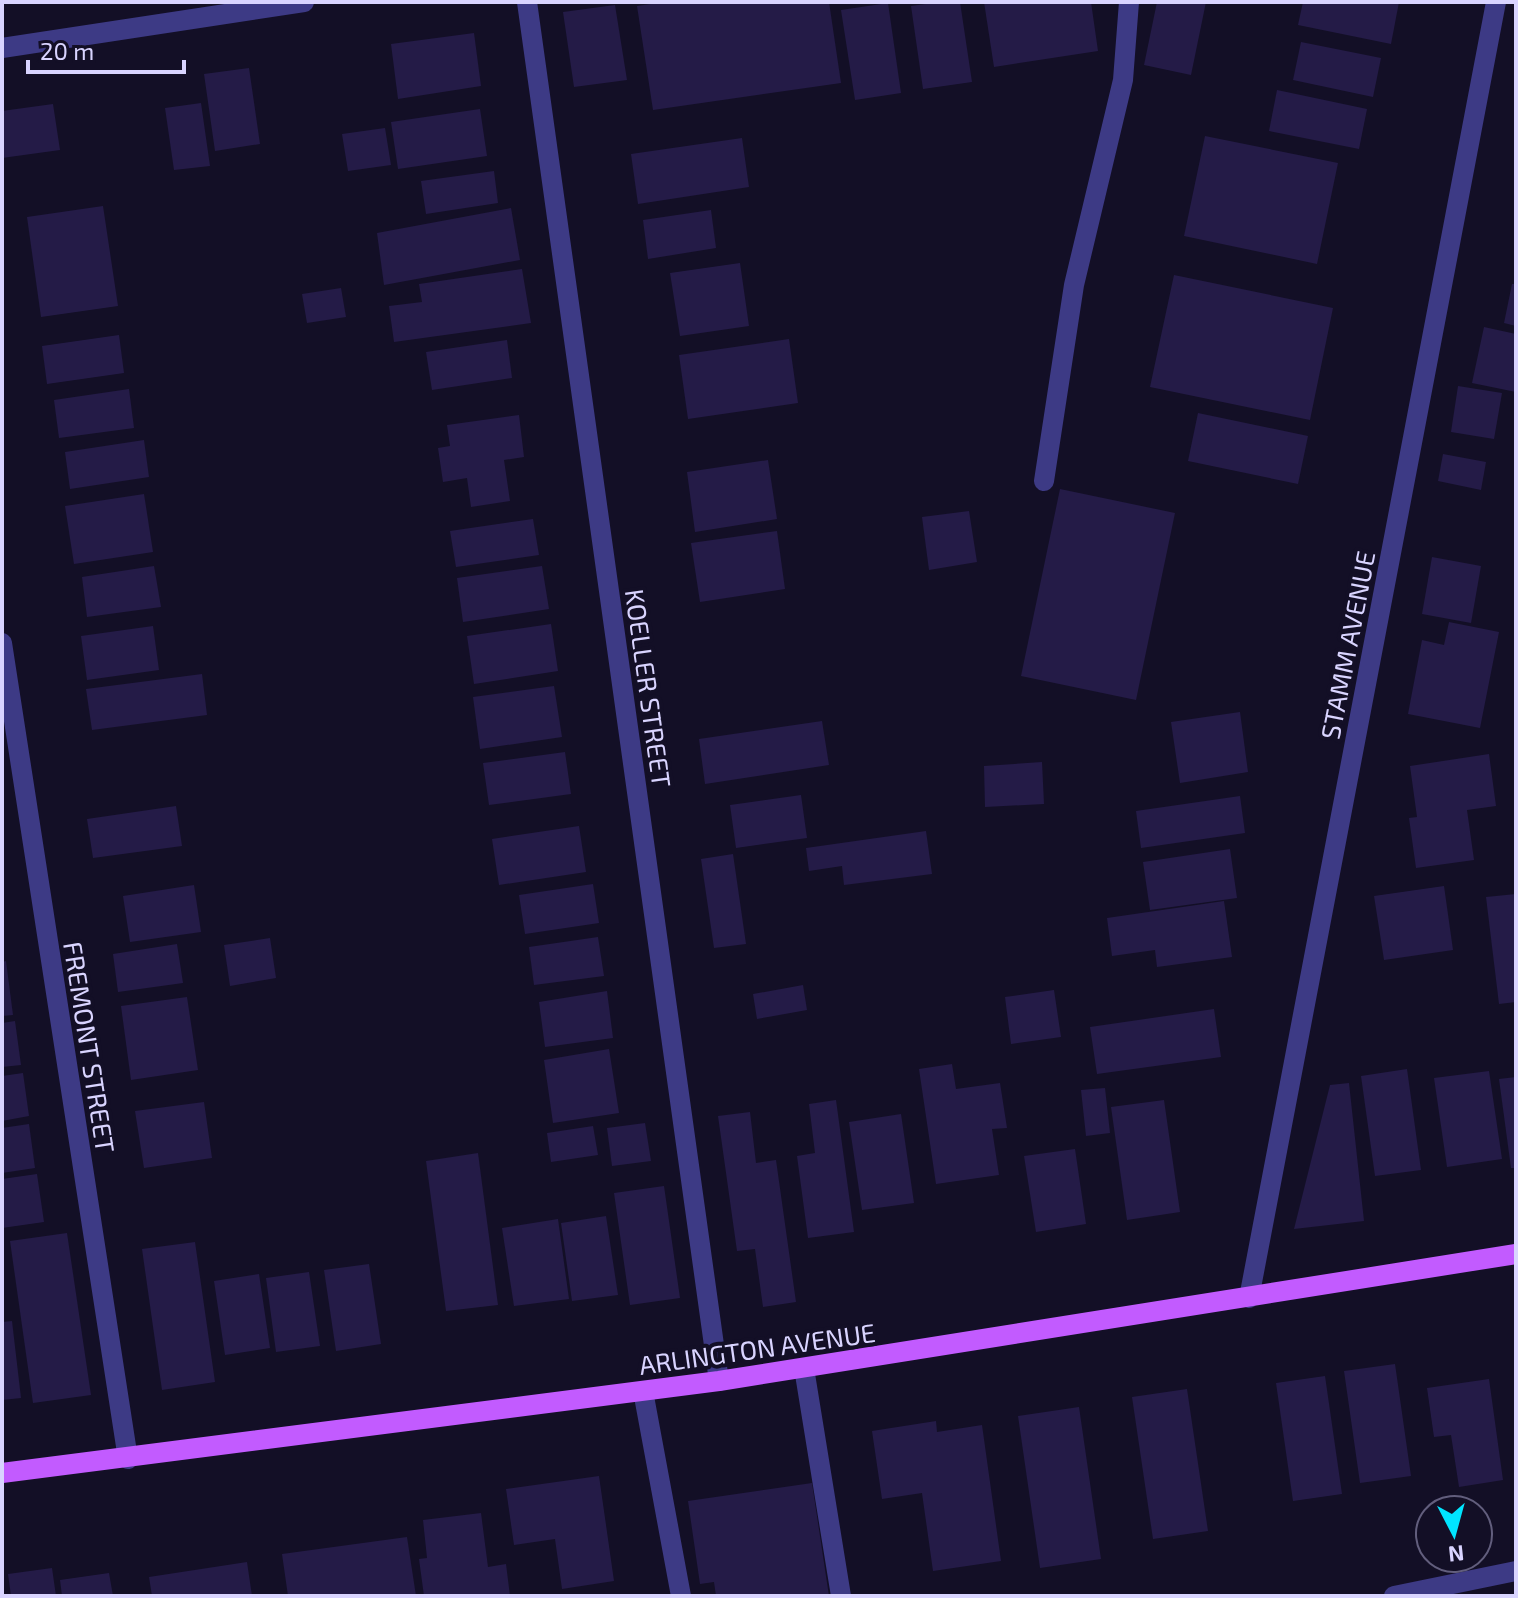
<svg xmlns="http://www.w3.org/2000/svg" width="1518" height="1598" font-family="'Exo 2',sans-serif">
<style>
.building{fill:#241b47}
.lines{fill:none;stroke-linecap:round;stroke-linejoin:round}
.minor{stroke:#3d3a85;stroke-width:20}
.major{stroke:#c25bff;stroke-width:20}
.labels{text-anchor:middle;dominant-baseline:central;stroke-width:8;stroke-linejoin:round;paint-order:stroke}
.street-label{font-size:26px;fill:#d9d4ff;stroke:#130f26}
</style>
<rect width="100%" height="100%" fill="#130f26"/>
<!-- building -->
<g class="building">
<path d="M664 2H829L841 83 653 110 637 6Z"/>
<path d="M940 2H960L972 82 923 89 911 6Z"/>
<path d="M984 2H1091L1098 51 994 67Z"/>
<path d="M1157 2H1206L1191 75 1144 65Z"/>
<path d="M1303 2H1399L1391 44 1298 25Z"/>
<path d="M888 3 901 93 855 100 841 10Z"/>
<path d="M615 5 627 80 574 87 563 12Z"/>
<path d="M474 33 481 86 398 99 391 44Z"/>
<path d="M1301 42 1381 58 1373 97 1293 80Z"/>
<path d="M249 68 260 144 215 151 204 74Z"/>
<path d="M1277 90 1367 109 1359 149 1269 131Z"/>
<path d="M201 103 210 166 174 170 165 108Z"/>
<path d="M53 104 60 150 2 158V111Z"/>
<path d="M480 109 487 156 398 169 391 122Z"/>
<path d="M385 128 391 165 348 171 342 134Z"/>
<path d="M1205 136 1338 163 1317 264 1184 236Z"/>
<path d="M742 138 749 187 638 204 631 154Z"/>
<path d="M494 171 498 203 426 214 421 181Z"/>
<path d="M103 206 118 306 41 317 27 217Z"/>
<path d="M511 208 520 260 384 285 377 233Z"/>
<path d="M711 210 716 248 648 259 643 220Z"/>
<path d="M740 263 749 326 680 336 670 273Z"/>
<path d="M522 269 531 323 394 342 389 306 422 302 419 284Z"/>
<path d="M1174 275 1333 308 1310 420 1150 387Z"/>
<path d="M1512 284H1516V326L1504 323Z"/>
<path d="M341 288 346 317 307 323 302 294Z"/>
<path d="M1484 327 1516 334V392L1472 383Z"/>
<path d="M119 335 124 373 47 384 42 346Z"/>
<path d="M789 339 798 403 688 419 679 355Z"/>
<path d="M507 340 512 378 432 390 426 352Z"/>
<path d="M1458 386 1502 393 1494 439 1451 432Z"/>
<path d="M129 389 134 428 59 438 54 400Z"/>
<path d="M1198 413 1308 436 1298 484 1188 461Z"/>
<path d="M519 415 524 457 504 460 510 501 471 507 467 478 443 482 438 448 450 446 447 425Z"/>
<path d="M144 440 149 477 70 489 65 452Z"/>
<path d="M1443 454 1486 462 1481 490 1438 481Z"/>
<path d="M768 460 777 519 695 532 687 472Z"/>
<path d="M1060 489 1175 513 1136 700 1021 676Z"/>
<path d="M144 494 153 552 74 564 65 506Z"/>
<path d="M969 511 977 562 929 570 922 517Z"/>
<path d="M533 519 539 555 456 567 450 531Z"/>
<path d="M777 531 785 589 700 602 691 543Z"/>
<path d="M1432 557 1481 566 1471 623 1422 614Z"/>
<path d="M154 566 161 607 87 617 82 577Z"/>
<path d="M542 566 549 609 463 622 457 578Z"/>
<path d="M1449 622 1499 632 1480 728 1408 714 1422 640 1444 645Z"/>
<path d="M551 624 558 671 474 684 467 636Z"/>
<path d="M153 626 159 670 87 680 81 636Z"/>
<path d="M202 674 207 715 92 730 86 689Z"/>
<path d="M554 686 562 737 480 749 473 697Z"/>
<path d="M1240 712 1248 772 1180 783 1171 722Z"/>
<path d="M822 721 829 765 705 784 699 739Z"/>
<path d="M565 752 571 794 489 805 483 763Z"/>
<path d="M1489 754 1496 806 1467 810 1474 860 1416 868 1409 818 1417 817 1410 766Z"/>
<path d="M1042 762 1044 804 985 807 984 766Z"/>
<path d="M801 795 807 838 736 848 730 805Z"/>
<path d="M1240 796 1245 833 1141 848 1136 811Z"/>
<path d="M176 806 182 846 93 858 87 819Z"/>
<path d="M579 826 586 872 499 885 492 839Z"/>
<path d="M926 831 932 874 844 885 842 866 809 871 806 848Z"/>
<path d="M1230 849 1237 898 1150 910 1143 862Z"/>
<path d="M733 854 746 944 714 948 701 859Z"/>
<path d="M593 884 599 923 525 934 519 895Z"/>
<path d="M194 885 201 932 130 942 123 896Z"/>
<path d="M1444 886 1453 950 1384 960 1374 896Z"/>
<path d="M1516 894V1002L1499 1004 1486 897Z"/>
<path d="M1224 901 1232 957 1157 967 1155 950 1112 956 1107 918Z"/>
<path d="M598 937 604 976 534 985 529 947Z"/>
<path d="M270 938 276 978 230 986 224 945Z"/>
<path d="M177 944 183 983 118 992 113 954Z"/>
<path d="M6 961 13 1015 2 1016V962Z"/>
<path d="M803 985 807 1010 757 1019 753 994Z"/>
<path d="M1054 990 1061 1037 1011 1044 1005 997Z"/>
<path d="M607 991 613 1038 545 1047 539 1002Z"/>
<path d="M187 997 198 1070 131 1080 121 1006Z"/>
<path d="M1214 1009 1221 1057 1097 1074 1090 1027Z"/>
<path d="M15 1021 21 1065 2 1067V1023Z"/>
<path d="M609 1049 619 1113 553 1123 544 1060Z"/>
<path d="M952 1064 956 1089 1000 1083 1007 1128 992 1129 999 1175 936 1184 919 1069Z"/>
<path d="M1407 1069 1421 1170 1375 1176 1361 1076Z"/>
<path d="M1489 1071 1502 1159 1447 1167 1434 1078Z"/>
<path d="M23 1073 29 1116 2 1121V1076Z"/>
<path d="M1516 1077V1168H1511L1499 1079Z"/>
<path d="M1349 1083 1364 1221 1294 1229 1330 1085Z"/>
<path d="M1105 1088 1110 1133 1086 1136 1081 1090Z"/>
<path d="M836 1100 854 1232 808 1238 797 1156 815 1153 809 1104Z"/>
<path d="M1164 1100 1180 1212 1127 1220 1111 1107Z"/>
<path d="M204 1102 212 1158 144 1168 135 1111Z"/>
<path d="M750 1112 756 1163 776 1160 796 1302 763 1307 755 1249 737 1251 718 1116Z"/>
<path d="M901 1114 914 1203 862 1210 849 1122Z"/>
<path d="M645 1123 651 1161 612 1166 607 1128Z"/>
<path d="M29 1124 35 1168 2 1173V1128Z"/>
<path d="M593 1126 598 1155 551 1162 547 1133Z"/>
<path d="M1075 1149 1086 1224 1036 1232 1024 1156Z"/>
<path d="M478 1153 498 1305 446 1311 426 1161Z"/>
<path d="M37 1174 44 1222 2 1228V1179Z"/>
<path d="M664 1186 680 1298 630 1305 614 1193Z"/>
<path d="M606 1216 618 1295 572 1301 561 1223Z"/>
<path d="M558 1219 569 1299 514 1306 502 1228Z"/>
<path d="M67 1233 91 1395 33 1403 10 1241Z"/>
<path d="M195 1242 215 1382 162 1390 142 1249Z"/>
<path d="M369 1264 381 1344 336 1351 324 1270Z"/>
<path d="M309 1272 320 1346 276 1352 266 1278Z"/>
<path d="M259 1274 270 1348 225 1355 214 1281Z"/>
<path d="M12 1321 21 1398 2 1400V1322Z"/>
<path d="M1395 1364 1411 1476 1360 1483 1344 1371Z"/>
<path d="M1325 1376 1342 1494 1293 1501 1276 1383Z"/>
<path d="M1489 1379 1503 1480 1459 1487 1451 1435 1434 1437 1427 1388Z"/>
<path d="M1187 1389 1208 1531 1153 1539 1132 1397Z"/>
<path d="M1079 1407 1101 1559 1040 1568 1018 1416Z"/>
<path d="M936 1421 937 1432 982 1425 1001 1561 933 1571 922 1493 882 1499 872 1431Z"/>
<path d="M599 1476 614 1581 562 1589 555 1539 514 1545 506 1489Z"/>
<path d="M812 1483 829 1596H716L714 1582 700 1584 688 1501Z"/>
<path d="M481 1513 488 1567 506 1564 510 1596H424L419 1559 427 1558 423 1520Z"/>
<path d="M407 1537 416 1596H288L282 1554Z"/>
<path d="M247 1562 252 1596H152L149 1577Z"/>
<path d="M52 1568 56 1596H11L8 1574Z"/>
<path d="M109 1573 113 1596H62L60 1580Z"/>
</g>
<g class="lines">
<!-- minor -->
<g class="minor">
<path d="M527 2 719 1381"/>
<path d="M2 48 304 2"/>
<path d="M1044 481 1074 285 1123 80 1129 2"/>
<path d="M2 643 128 1459"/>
<path d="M1249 1298 1496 2"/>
<path d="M804 1368 841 1596"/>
<path d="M643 1391 681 1596"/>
<path d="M1394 1596 1516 1571"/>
</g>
<!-- major -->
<path class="major" d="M2 1473 719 1381 1516 1254"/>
</g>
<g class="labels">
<!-- street labels -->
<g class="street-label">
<text transform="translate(1347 645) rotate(-79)">STAMM AVENUE</text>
<text transform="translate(649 688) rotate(82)">KOELLER STREET</text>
<text transform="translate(90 1047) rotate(81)">FREMONT STREET</text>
<text transform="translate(757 1348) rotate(-8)">ARLINGTON AVENUE</text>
</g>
</g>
<!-- border -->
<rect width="1518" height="1598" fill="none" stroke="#d9d4ff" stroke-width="8"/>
<!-- north arrow -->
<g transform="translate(1454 1534) rotate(174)"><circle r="38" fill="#130f26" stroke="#625e7d" stroke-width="2"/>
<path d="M0-6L14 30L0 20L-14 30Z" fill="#00e5ff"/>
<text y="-12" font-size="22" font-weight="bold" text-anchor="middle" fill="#d9d4ff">N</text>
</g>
<!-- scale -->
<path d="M28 60v12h156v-12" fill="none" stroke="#d9d4ff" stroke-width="4"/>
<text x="40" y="60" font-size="24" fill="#d9d4ff" stroke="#130f26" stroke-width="6" paint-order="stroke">20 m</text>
</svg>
